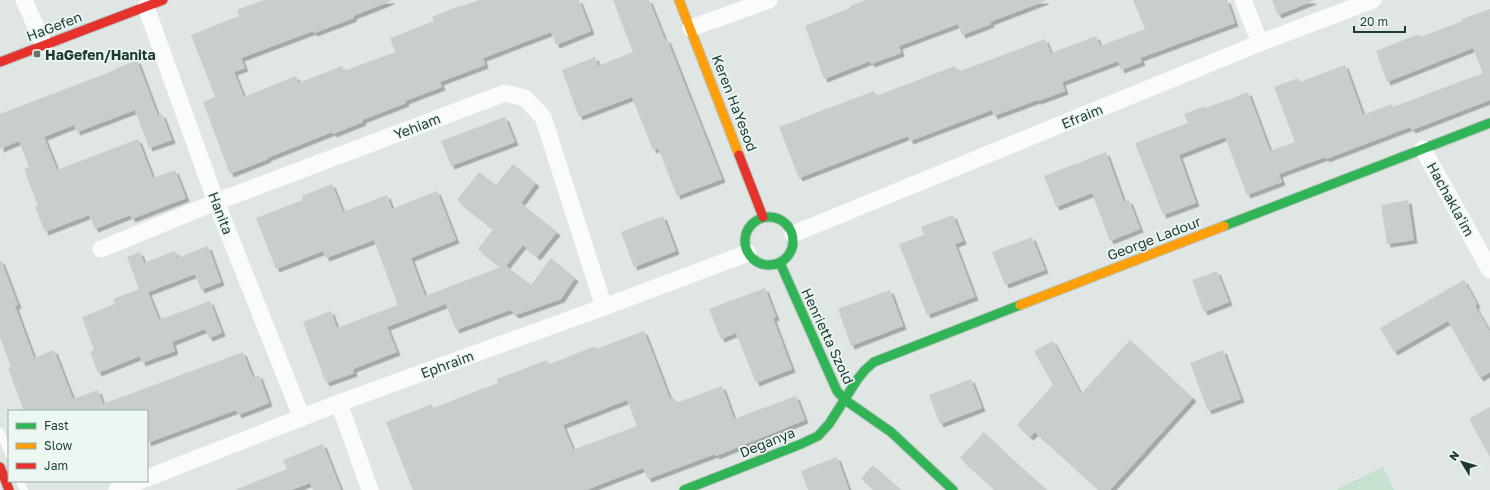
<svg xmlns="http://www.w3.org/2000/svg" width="1490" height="490" font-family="'Golos Text',sans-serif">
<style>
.green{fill:#c7e1d0}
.building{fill:#c7cecb;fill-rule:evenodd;filter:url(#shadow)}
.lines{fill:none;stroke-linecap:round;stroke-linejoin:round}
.fast-casing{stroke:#b8c3bf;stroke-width:11}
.slow-casing{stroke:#b8c3bf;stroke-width:11}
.jam-casing{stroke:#b8c3bf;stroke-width:11}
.lane{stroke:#fafbfb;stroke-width:8}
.street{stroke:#fafbfb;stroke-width:17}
.fast{stroke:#30b455;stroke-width:9}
.slow{stroke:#ff9f0a;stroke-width:9}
.jam{stroke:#e5322d;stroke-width:9}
.poi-dot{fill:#617671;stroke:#ecf7f2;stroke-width:1.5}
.labels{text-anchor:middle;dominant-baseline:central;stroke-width:3.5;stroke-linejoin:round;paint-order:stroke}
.street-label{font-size:14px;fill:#1d3a33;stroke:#ecf7f2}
.poi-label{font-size:14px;font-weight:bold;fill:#1d3a33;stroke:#ecf7f2;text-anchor:start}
</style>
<defs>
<filter id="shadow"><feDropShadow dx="3.5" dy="3.5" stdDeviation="0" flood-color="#0004"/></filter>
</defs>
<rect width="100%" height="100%" fill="#e0e6e3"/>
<!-- green -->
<path class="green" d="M1383 467 1394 490H1338L1337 489Z"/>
<!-- building -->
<g class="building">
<path d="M264 0H391V1L353 16 354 18 314 33 313 31 241 58 245 68 234 72 244 97 296 76 299 83 342 66 344 71 395 52 390 38 434 21 432 17 462 5 463 6 479 0H579L591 31 556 45 551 32 483 58 485 65 440 82 442 87 405 101 406 103 362 120 363 122 333 134 332 132 267 158 268 159 230 174 203 102 215 97 191 35 239 16 237 10Z"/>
<path d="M613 0H649L665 40 667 39 722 179 677 196 658 148 653 150 632 97 579 117 562 70 595 57 598 66 633 52Z"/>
<path d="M866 0H1045V1L990 22 991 24 962 35 958 24 899 46 901 53 871 64 870 61 824 79 805 26 850 8V6Z"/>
<path d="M1133 0H1227L1235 23 1140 58 1142 62 1121 70 1118 61 1062 82 1065 91 1038 101 1037 100 994 116 992 110 910 141 908 136 799 178 779 127 874 91 876 96 955 66 958 72 1045 39 1051 53 1096 36 1100 46 1145 29Z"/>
<path d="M1272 0H1313V1L1278 15Z"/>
<path d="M1490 9V100L1412 130 1410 127 1326 159 1325 157 1279 174 1282 182 1247 195 1225 137 1179 155 1196 203 1163 215 1135 143 1188 123 1184 114 1205 106 1206 108 1248 92 1270 151 1295 142 1274 87 1298 78 1300 82 1345 65 1363 115 1392 104 1393 107 1483 73 1473 48 1387 82 1376 51 1419 34 1420 37 1463 21 1462 19Z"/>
<path d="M137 60 158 116 162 114 172 140 149 148 135 110 77 132 74 125 44 137 57 170 138 139 153 178 175 170 186 198 132 219 130 215 95 229 89 215 45 232 35 207 38 206 24 169 29 167 19 141 0 149V114L115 70V69Z"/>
<path d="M505 117 515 142 451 166 441 141Z"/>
<path d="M1106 152 1124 202 1129 200 1140 229 1110 241 1092 193 1056 207 1044 176Z"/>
<path d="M513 164 536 183 521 203 557 232 537 257 523 245 506 266 531 285 551 258 575 278 561 299 516 315 510 310 456 330 446 304 387 327 397 352 353 369 354 373 326 383 303 322 331 311 337 328 398 305 374 240 326 258 323 251 276 269 256 218 303 200 302 196 332 184 343 212 387 195 392 209 437 191 456 240 411 258 425 296 501 267 478 249 493 229 457 200 479 172 496 185Z"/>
<path d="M1408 200 1414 240 1387 244 1381 205Z"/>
<path d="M953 215 963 241 955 244 975 297 927 315 899 244 924 235 921 227Z"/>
<path d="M663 216 676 251 634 267 621 232Z"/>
<path d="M1032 237 1045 270 1005 285 992 252Z"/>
<path d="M208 246 221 282 201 290 195 274 148 292 159 320 210 301 222 333 209 338 205 329 172 342 175 351 142 363 140 356 98 373 90 352 94 350 82 317 115 304 113 299 139 289 127 257 140 252 144 263 175 251 177 258Z"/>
<path d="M1 260 18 305 15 306 34 358 54 350 73 399 98 390 103 404 243 352 253 378 259 375 269 403 238 415 236 410 147 443V411H24L8 368 11 367 0 337V261Z"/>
<path d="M1217 271 1229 302 1204 312 1192 280Z"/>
<path d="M1464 280 1477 304 1475 306 1490 332V372L1480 378 1448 321 1394 352 1380 328Z"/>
<path d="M765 288 776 317 773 318 792 369 756 383 736 333 721 339 709 309Z"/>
<path d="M890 290 903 326 851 346 838 309Z"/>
<path d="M644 331 670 399 674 398 676 403 722 386 734 419 796 396 805 420 716 456 715 454 648 479 643 468 586 490H413L386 422 432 404 433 408 498 383 497 379 547 360 548 365 595 346 596 349ZM627 400 637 426 573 450 563 425Z"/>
<path d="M1130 340 1193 398 1110 490H1099L1035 432 1030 437 1017 425 1053 385 1034 351 1053 341 1081 394Z"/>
<path d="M1223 350 1241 399 1208 411 1190 363Z"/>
<path d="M971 379 982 408 940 424 929 395Z"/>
<path d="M1490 407V457L1469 419Z"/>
<path d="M984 432 1011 458 1047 490H995L960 458Z"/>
<path d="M323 444 341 490H313L310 483 291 490H235L287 469 283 460Z"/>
<path d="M837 457 849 490H808L801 471Z"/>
<path d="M873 465 901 490H874L861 478Z"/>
</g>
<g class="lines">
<defs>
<g id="fast">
<circle cx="769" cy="241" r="24"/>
<path d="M1224 226 1490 123"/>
<path d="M780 263 837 391 845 400 891 432 953 490"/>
<path d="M684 490 801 444 818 436 829 424 857 380 865 370 874 362 1020 305"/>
</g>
<g id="slow">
<path d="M679 0 739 155"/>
<path d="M1020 305 1224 226"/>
</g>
<g id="jam">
<path d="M0 62 163 0"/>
<path d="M739 155 763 217"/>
<path d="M0 467 9 490"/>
</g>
</defs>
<!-- fast casing -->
<use href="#fast" class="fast-casing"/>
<!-- slow casing -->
<use href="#slow" class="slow-casing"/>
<!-- jam casing -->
<use href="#jam" class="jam-casing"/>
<!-- lane -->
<g class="lane">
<path d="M0 432 9 454"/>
<path d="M20 481 24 490"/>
</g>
<!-- street -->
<g class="street">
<path d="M24 0 44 45"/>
<path d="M1243 0 1260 43"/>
<path d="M146 7 216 202 302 418"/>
<path d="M691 28 769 0"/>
<path d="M1423 149 1490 270"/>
<path d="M793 234 1260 43 1373 0"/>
<path d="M101 249 216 202 505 93 525 98 543 117 604 307"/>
<path d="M339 403 370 490"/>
<path d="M147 478 339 403 604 307 748 253"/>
<path d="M117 490 140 481"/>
</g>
<!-- fast -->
<use href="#fast" class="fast"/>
<!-- slow -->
<use href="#slow" class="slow"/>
<!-- jam -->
<use href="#jam" class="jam"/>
</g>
<!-- markers -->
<rect class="poi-dot" x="33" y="50" width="8" height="8" rx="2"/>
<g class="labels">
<!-- street labels -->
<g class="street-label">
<text transform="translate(54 26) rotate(-21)">HaGefen</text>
<text transform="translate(735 103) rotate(69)">Keren HaYesod</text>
<text transform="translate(1082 116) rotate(-22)">Efraim</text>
<text transform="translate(417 126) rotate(-21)">Yehiam</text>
<text transform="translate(1451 199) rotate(61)">Hachakla'im</text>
<text transform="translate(221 213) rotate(69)">Hanita</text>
<text transform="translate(1154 238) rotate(-21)">George Ladour</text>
<text transform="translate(828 336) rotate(65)">Henrietta Szold</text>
<text transform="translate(447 364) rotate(-20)">Ephraim</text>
<text transform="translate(767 442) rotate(-22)">Deganya</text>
</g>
<!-- poi labels -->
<g class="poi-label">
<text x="45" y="54">HaGefen/Hanita</text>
</g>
</g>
<!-- legend -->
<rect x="8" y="410" width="140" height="72" fill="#ecf7f2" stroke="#99aba6"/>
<rect x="16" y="423" width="20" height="6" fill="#30b455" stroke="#99aba6"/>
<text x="44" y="430" font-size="12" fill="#1d3a33">Fast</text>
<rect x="16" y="443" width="20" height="6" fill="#ff9f0a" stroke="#99aba6"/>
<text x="44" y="450" font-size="12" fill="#1d3a33">Slow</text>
<rect x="16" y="463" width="20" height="6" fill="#e5322d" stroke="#99aba6"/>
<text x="44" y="470" font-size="12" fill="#1d3a33">Jam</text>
<!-- north arrow -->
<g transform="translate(1462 462) rotate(308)" stroke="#ecf7f2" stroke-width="3" paint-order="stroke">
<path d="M0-3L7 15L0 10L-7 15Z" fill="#1d3a33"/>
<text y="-6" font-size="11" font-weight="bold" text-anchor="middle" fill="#1d3a33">N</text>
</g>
<!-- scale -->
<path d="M1354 26v6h51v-6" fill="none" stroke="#1d3a33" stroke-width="2"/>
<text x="1360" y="26" font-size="12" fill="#1d3a33" stroke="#ecf7f2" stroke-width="3" paint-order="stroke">20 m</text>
</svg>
